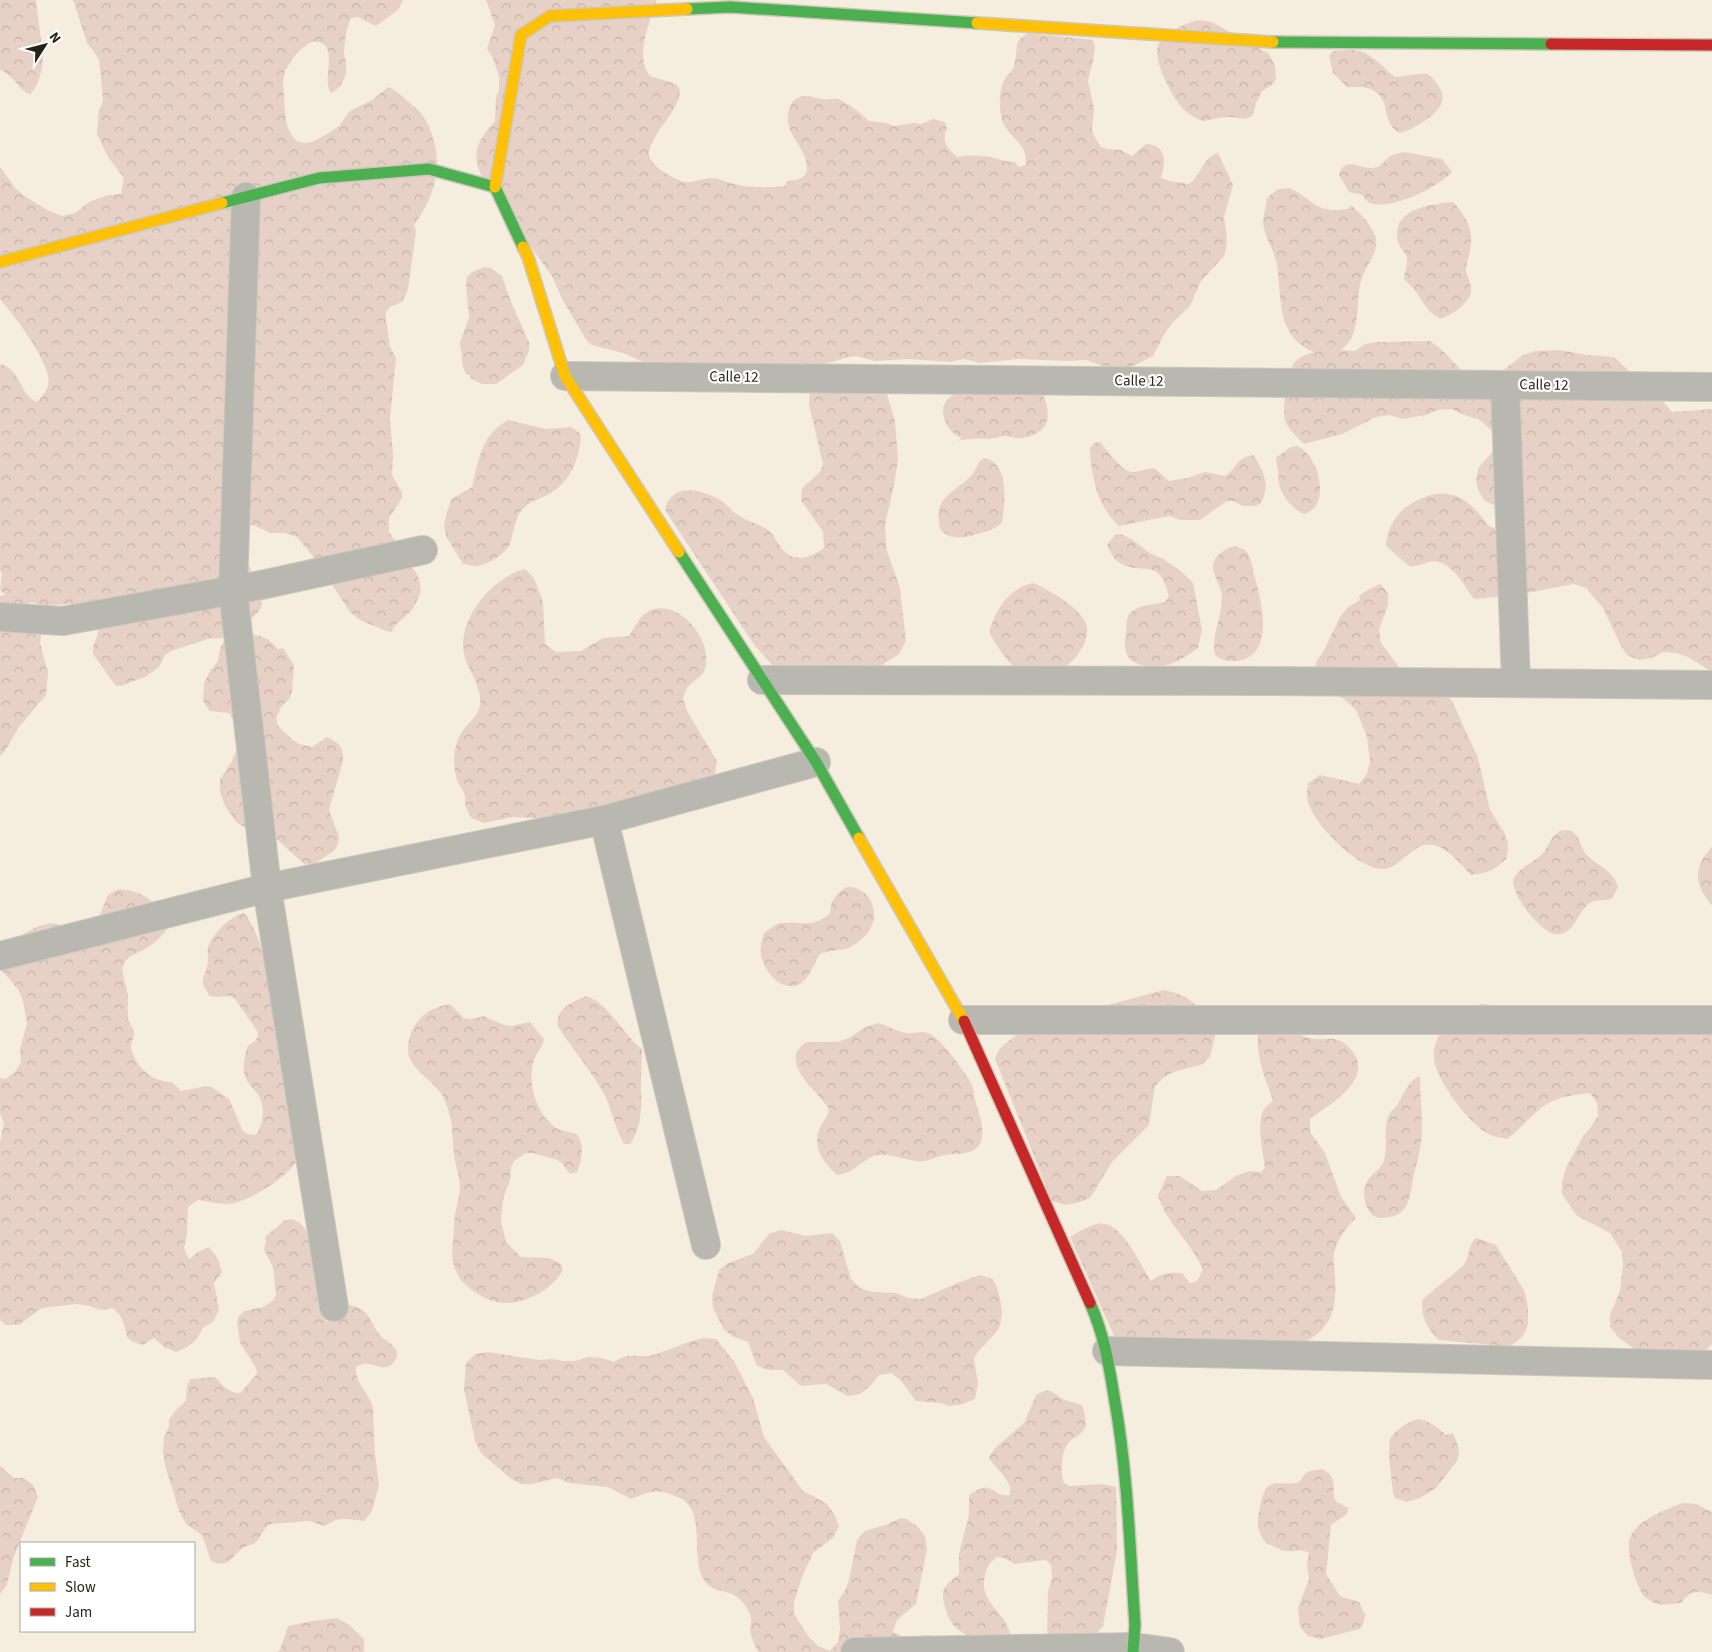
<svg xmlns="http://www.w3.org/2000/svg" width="1712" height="1652" font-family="'Source Sans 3',sans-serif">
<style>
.forest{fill:url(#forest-crowns)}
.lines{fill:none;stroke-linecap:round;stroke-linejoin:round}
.street-casing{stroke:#cec8bc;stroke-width:30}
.fast-casing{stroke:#cec8bc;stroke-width:14}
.slow-casing{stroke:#cec8bc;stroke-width:14}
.jam-casing{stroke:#cec8bc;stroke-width:14}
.street{stroke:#b8b8b0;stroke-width:28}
.fast{stroke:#4caf50;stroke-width:11}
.slow{stroke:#ffc107;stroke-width:11}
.jam{stroke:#c62828;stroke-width:11}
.labels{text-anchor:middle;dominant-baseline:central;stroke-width:4.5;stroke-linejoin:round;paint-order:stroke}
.street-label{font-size:15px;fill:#282215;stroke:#fff}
</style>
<defs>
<pattern id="forest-crowns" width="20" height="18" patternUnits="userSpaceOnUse" patternTransform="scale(1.25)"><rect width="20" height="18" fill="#e7d1c7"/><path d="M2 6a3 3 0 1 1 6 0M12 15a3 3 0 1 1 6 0" fill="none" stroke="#c6b3aa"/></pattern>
</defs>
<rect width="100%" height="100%" fill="#f5eedf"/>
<!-- forest -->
<g class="forest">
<path d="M0 0H36L43 56C43 68 39 86 30 94 19 91 14 75 0 70Z"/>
<path d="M73 0H403L399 9 376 26 358 17 351 18C346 28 345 41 344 52 344 57 346 60 346 64 348 75 341 89 331 93 321 79 339 49 319 42 307 37 285 65 284 76 282 82 284 89 284 95 285 110 284 145 308 143 313 143 338 128 341 124 344 120 345 116 349 112 354 108 361 106 366 103 374 99 381 93 388 87 397 90 402 97 410 103 423 113 428 122 433 138 443 170 433 199 414 225L416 231 408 289 402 302 390 307 386 312V319L390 347 396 358 390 419 393 455 392 475 402 492V498L389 518V532L418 576 421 589 419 597 412 610 394 627 392 632 386 631 360 620 350 612 315 559 297 537 285 533H271L253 525 248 526 241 551C247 563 268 596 260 609 253 621 234 629 222 636L225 638C246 634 263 630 278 649L283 648 294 665 292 691 290 698 281 707 276 719 278 726 293 740 299 744 312 747 327 737C339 742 344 748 343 761L329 810 339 837 338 844 335 850 313 865H306L301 861 272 835 253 832 237 823 225 806 220 792V779L231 763 236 751 240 730 229 713 210 711 203 701 204 683 210 671 218 661 220 649 225 638 208 639 171 651 165 655 159 667 147 676 121 686 115 685 93 654V647L97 636 99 624 96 606 90 601 77 604 43 605 28 602 35 611 41 637 40 643 48 673 46 695 19 727 5 751 0 756V596L6 595 0 590 2 573 0 571V364C21 368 19 395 37 402 41 398 46 392 48 386 54 366 13 314 0 299V167L16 189 26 197 49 211 62 216 75 213 89 202 108 195 121 194 124 178 108 157 97 134 99 110 102 104 103 98 99 59 87 43Z"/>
<path d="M486 0H657C650 22 634 55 650 76L676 84 680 90C679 113 654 129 649 152 647 165 674 179 685 182 694 183 703 178 712 178 720 178 727 183 734 184 750 188 768 188 785 186L787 181C796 180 807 179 807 168 807 146 780 133 790 107 796 91 811 97 823 99 828 100 834 98 838 99 847 103 863 114 869 121L887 123 894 126 914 123 921 124 933 119 945 122 947 128C941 140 947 150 958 157 970 155 983 155 995 158 1002 160 1007 162 1015 162L1019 167 1025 165C1031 142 1003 137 1001 115 999 104 999 87 1006 77 1008 74 1012 72 1013 68 1016 63 1016 48 1018 41L1027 33 1093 40 1095 47 1093 61 1088 81 1094 109 1092 130 1094 136 1101 147 1108 149 1121 150 1132 156 1146 144C1167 145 1166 162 1161 178L1170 181 1189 184C1201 176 1202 158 1218 153L1233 185 1224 217 1227 237 1226 250 1224 256 1201 281 1190 306 1175 320 1166 331 1153 356 1125 370H1112L1087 360 1067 361 1018 359 980 363 964 359 950 362 909 359 875 361 856 356 849 357 817 366H751L738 364 720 366 650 363 643 362 623 353 592 345 587 341 562 299 552 276 485 183C471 156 474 144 495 121L496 97 499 90V77L493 58 487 49 495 25Z"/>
<path d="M1198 20 1212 22 1269 54 1275 66 1276 79 1272 85 1262 91 1256 103 1253 115C1244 122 1239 117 1229 117 1220 117 1211 120 1203 121 1197 119 1188 114 1183 109 1173 98 1150 57 1159 43 1161 41 1163 40 1165 38 1178 27 1182 25 1198 20Z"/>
<path d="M1333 51C1341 51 1351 49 1358 51 1374 54 1383 68 1395 77 1404 77 1416 73 1426 74 1431 75 1434 79 1437 84 1441 89 1444 95 1442 102 1438 115 1412 130 1400 133 1377 121 1396 97 1367 88 1360 86 1354 88 1347 87L1333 73 1329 56Z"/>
<path d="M1404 152 1442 159 1452 172C1439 187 1390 211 1370 203 1366 201 1365 198 1362 195L1349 192 1339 175C1344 155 1360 169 1373 168 1381 168 1385 159 1392 155 1396 154 1401 153 1404 152Z"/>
<path d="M1290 188C1314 201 1318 214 1348 209L1351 205C1361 214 1373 226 1376 239 1378 254 1368 262 1363 275 1355 295 1361 320 1351 339 1349 343 1344 347 1341 350L1355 351 1365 344 1378 342 1430 341 1441 349 1467 376 1492 379 1523 355 1535 351 1560 350 1587 355 1614 357 1643 384 1655 392 1672 412 1712 409V672L1688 657 1676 653 1663 652 1652 658 1639 660 1627 655 1620 644 1603 608 1586 588 1574 584 1511 596 1474 599C1462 583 1451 558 1428 562 1421 564 1416 567 1409 566L1386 546C1387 530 1395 514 1409 505 1433 490 1454 488 1475 509 1489 523 1483 527 1505 531L1496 506 1485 501 1478 490 1476 479 1479 467 1496 448V435L1487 426 1478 419 1464 415 1452 409 1438 410 1426 415 1403 419 1390 415 1376 417 1342 434 1304 444C1298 438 1290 431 1286 423 1281 413 1287 372 1294 363 1300 356 1306 355 1314 352 1276 337 1282 298 1277 265 1275 251 1263 235 1263 221 1264 213 1266 205 1267 198L1278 189Z"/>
<path d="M1453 202C1467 217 1474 230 1470 251 1469 257 1466 263 1466 270 1466 276 1471 282 1471 288 1473 302 1451 316 1440 319L1429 311 1414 289 1404 279C1404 273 1408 265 1407 260 1407 254 1400 248 1398 242 1390 209 1430 204 1453 202Z"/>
<path d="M484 267 491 268 502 276 511 302 529 342V351L523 365 496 384H482L470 378 471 375 466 374 463 367 460 342 469 318 466 284 467 277 472 272Z"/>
<path d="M810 380 880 383 887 394 895 421 898 459 894 485 885 525 887 551 900 588 906 641 899 654 877 668 812 674 773 666 755 646 665 510C666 507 667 502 669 500 681 481 714 494 727 505 730 508 732 511 735 513 745 521 759 523 769 531 776 537 780 550 789 555 801 561 813 556 824 548L823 532 801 500 802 488 820 472 823 464 809 405Z"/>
<path d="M966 389 1042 392C1052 414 1051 433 1023 438 1016 439 1010 436 1004 436 999 436 1001 437 996 438 983 440 971 437 958 441L962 438C948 434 936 410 948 399 953 394 960 392 966 389Z"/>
<path d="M508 420 546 429 571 427 581 434C580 458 570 484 547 495 539 499 526 503 521 511 515 518 513 535 510 544 505 555 487 565 475 566 471 566 467 564 463 564L446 536 444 524 451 499 472 487C479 459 481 435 508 420Z"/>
<path d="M1100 442C1108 450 1122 474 1135 472 1142 470 1147 469 1154 468L1169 481 1187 478 1205 472 1225 476C1238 468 1235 458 1254 455L1263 472 1266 484 1264 496 1261 503 1256 506H1243L1233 501H1227L1200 520H1180L1169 516 1119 526C1097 506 1091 476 1090 448L1094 443Z"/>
<path d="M1297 446C1314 453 1325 484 1318 501 1316 508 1310 512 1304 514 1293 510 1280 494 1279 483 1278 478 1279 474 1278 470 1277 465 1276 463 1276 458L1291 447Z"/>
<path d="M984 458C1010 463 1005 503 1002 522 995 529 989 531 980 533 965 538 949 542 939 527L940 526C932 498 955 492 971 476 977 470 976 462 984 458Z"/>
<path d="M1121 534 1133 540 1148 552 1165 560 1182 572 1193 583 1202 630 1198 648C1182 660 1165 670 1145 666 1123 661 1124 649 1126 630 1127 624 1126 616 1131 612 1140 605 1154 604 1165 602L1169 596C1158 553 1143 579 1117 561 1112 557 1110 550 1107 545L1115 535Z"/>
<path d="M1236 546C1238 547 1243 549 1244 549 1252 556 1252 569 1255 578 1262 602 1275 656 1237 661 1229 662 1221 660 1215 655 1211 634 1222 618 1222 598 1222 587 1211 573 1213 564 1216 554 1227 547 1236 546Z"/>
<path d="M525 569 534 578 543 602 545 644 556 652 581 651 603 638 629 636C635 627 640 614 651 610 680 599 714 642 705 669 702 678 692 681 687 688 685 691 684 696 683 699L688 713 717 761 715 774 705 783 578 820 513 817 484 823 471 818C469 813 466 809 465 804 465 800 466 796 464 793 463 789 460 787 458 783 453 768 452 750 460 735 466 723 478 719 480 704 482 689 470 672 465 658 454 622 492 577 525 569Z"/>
<path d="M1034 583C1051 592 1082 607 1087 627 1088 633 1086 640 1083 646 1072 668 1059 670 1036 670 1031 670 1024 672 1020 671 1010 668 994 641 989 632 996 609 1009 587 1034 583Z"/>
<path d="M1380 584 1388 593V605L1379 629 1381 643 1405 675 1443 691 1452 701 1478 758 1490 810 1504 832 1508 844 1507 858C1495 870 1488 873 1471 875 1461 865 1447 846 1432 845 1415 842 1404 862 1389 868 1365 877 1316 826 1309 805 1306 797 1307 791 1308 783L1320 775 1359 784 1367 774 1370 761 1367 737 1356 710 1344 699 1332 694 1315 674 1316 662 1323 652 1340 617 1348 607 1360 600 1359 596 1369 589Z"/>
<path d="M1562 830C1566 830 1570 830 1573 832 1580 837 1580 846 1585 853 1596 866 1612 868 1618 887L1612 899C1605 901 1596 899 1590 903 1577 911 1575 937 1554 934 1540 931 1508 892 1514 878 1519 867 1535 862 1543 853 1550 844 1551 835 1562 830Z"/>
<path d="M1712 847V905C1694 886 1693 865 1712 847Z"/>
<path d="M847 887C867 886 879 907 872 925 869 933 861 941 854 945 844 952 831 949 820 954 814 962 810 978 801 983 782 995 762 970 761 953 760 946 762 940 764 933 769 930 774 924 781 923 800 920 812 930 830 913 830 901 837 892 847 887Z"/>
<path d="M119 889C148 892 154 902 170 925 163 935 156 943 145 949 137 954 128 955 124 964 120 972 126 983 127 991 129 1000 127 1009 128 1018 129 1023 134 1028 134 1032 134 1038 131 1042 131 1047 135 1067 152 1082 172 1082L181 1091 207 1086 213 1088 229 1099 243 1131 248 1134 255 1135C263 1128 265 1108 260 1098 256 1090 248 1085 245 1076 242 1067 245 1054 248 1045 255 1042 258 1040 258 1032L235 999 230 996 216 997 210 996C207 991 203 987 203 982 202 977 206 972 207 967 209 961 207 954 208 948 211 935 231 915 244 913 259 931 263 957 271 978L300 1151C298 1156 297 1161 294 1165 281 1181 246 1204 226 1204 217 1204 207 1201 198 1200L188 1207 187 1233 184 1248 189 1259 198 1252 209 1247 218 1259 222 1272 214 1283 219 1309 214 1321 203 1328 196 1340 187 1347 176 1352 164 1347 154 1338 143 1345C120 1339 130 1334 121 1318 120 1314 115 1311 113 1308L100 1310 89 1306 77 1304 51 1307 40 1309 19 1325H6L0 1320V1142L4 1123 0 1114V1078L5 1079 15 1072 21 1062 20 1049 27 1024 23 1001 18 989 2 971V958L17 939 27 932 39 926 52 923 66 926 98 919 108 895Z"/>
<path d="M1164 990C1194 996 1199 1008 1216 1032L1210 1057 1201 1065 1176 1071 1164 1077 1155 1086 1149 1125 1112 1162 1090 1198 1077 1203 1065 1205 1052 1201 995 1059 1000 1048 1020 1032 1066 1016Z"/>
<path d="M586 996C608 1002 624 1036 642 1049 642 1059 641 1068 641 1078 641 1100 644 1125 630 1144H624C615 1128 612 1110 604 1094 592 1072 572 1048 558 1027 554 1009 573 1002 586 996Z"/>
<path d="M450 1004 464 1018 471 1019 484 1016 504 1025 511 1026 530 1022 544 1039C543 1048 535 1054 533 1063 528 1085 536 1110 552 1125 558 1131 569 1132 577 1134 585 1147 582 1158 577 1172L570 1174 562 1163 557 1160 532 1153H526L514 1161 511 1167 510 1180 503 1199 501 1221 506 1242 521 1257 549 1258 561 1264 563 1270C554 1286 538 1296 521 1301 505 1305 492 1303 478 1294 455 1280 450 1265 453 1240 454 1231 454 1222 455 1214 457 1205 460 1196 460 1187 460 1176 455 1165 454 1154 452 1142 453 1131 451 1120 449 1112 446 1102 442 1095 432 1078 406 1068 408 1046 411 1022 426 1008 450 1004Z"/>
<path d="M1481 1004 1712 1029V1344L1700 1358 1639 1352 1619 1338 1610 1327V1315L1620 1291 1623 1265 1622 1252 1610 1233 1577 1216 1562 1194V1182L1566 1168 1583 1136 1591 1127 1598 1116 1597 1103 1590 1093C1564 1096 1549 1098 1530 1118 1522 1125 1516 1133 1507 1139 1503 1138 1499 1138 1496 1137 1473 1131 1436 1081 1434 1058 1433 1050 1436 1039 1441 1032 1450 1018 1465 1011 1481 1004Z"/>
<path d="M1282 1021C1293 1029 1302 1039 1316 1039 1325 1040 1330 1037 1338 1040 1346 1043 1352 1049 1355 1055 1370 1083 1328 1105 1310 1119V1132L1325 1153 1341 1197 1356 1218C1347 1226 1339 1237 1335 1250 1332 1259 1335 1268 1335 1277 1337 1307 1333 1327 1305 1342L1115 1338 1070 1237C1080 1231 1094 1221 1106 1224 1125 1229 1141 1266 1151 1281 1161 1273 1169 1272 1182 1273L1190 1283 1197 1281 1203 1270C1192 1243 1166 1223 1158 1195L1167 1176H1180L1202 1191 1216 1190 1236 1176 1249 1171 1261 1172 1265 1168C1263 1153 1256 1123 1264 1109 1266 1107 1270 1103 1273 1101 1265 1077 1254 1053 1259 1027Z"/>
<path d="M878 1023C888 1025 896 1032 906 1033 916 1034 923 1029 932 1035 942 1041 967 1074 972 1085 974 1090 974 1095 975 1100 979 1113 990 1141 974 1150 965 1155 955 1153 945 1155 934 1157 927 1163 915 1161 903 1159 892 1154 878 1155 868 1156 860 1166 852 1170 847 1173 842 1174 837 1175 825 1164 812 1148 819 1130 822 1122 828 1117 829 1109 817 1089 777 1063 806 1042H838L849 1038 865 1027Z"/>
<path d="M1420 1076C1420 1093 1422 1112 1422 1129 1422 1145 1418 1159 1414 1174 1409 1195 1412 1217 1382 1218 1374 1219 1369 1212 1366 1205 1362 1194 1364 1182 1373 1174 1376 1171 1381 1167 1383 1163 1389 1149 1383 1129 1388 1117 1389 1113 1394 1109 1397 1105 1404 1095 1408 1080 1420 1076Z"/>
<path d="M291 1219C294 1220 299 1221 301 1224 307 1228 308 1238 310 1245 316 1267 315 1303 326 1321L332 1319 339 1304C347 1304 354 1305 361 1309 370 1314 372 1326 379 1334 385 1342 407 1349 392 1364 382 1374 370 1357 356 1367 354 1382 370 1394 373 1408L375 1454 379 1485 372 1511 364 1521C348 1519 339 1516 325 1526L309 1521 271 1524C262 1529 262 1536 256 1542 253 1545 248 1545 245 1547 231 1554 232 1570 211 1561L202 1535 186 1524 179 1511 165 1465 163 1452 164 1438 169 1426V1419L177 1409 186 1401 187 1386 190 1379 215 1377C222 1385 229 1393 240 1393L257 1374 256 1368 240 1343 237 1322 239 1316 244 1311 263 1307 274 1300 276 1294 273 1267 264 1250 266 1241 265 1237 285 1220Z"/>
<path d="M781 1230 806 1236 832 1233 840 1241 851 1279 860 1288 872 1292 897 1293 908 1298 921 1299 957 1283 980 1275 993 1279C1000 1293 1007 1319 996 1332 989 1341 980 1348 974 1358L978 1384 975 1399 963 1404 949 1406 941 1403 916 1401 902 1382 892 1373 879 1375 871 1385 860 1394 848 1396 826 1384 801 1386 783 1370H769L757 1366 748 1342 734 1337 724 1330 713 1308 712 1296 719 1270 728 1263 753 1254 769 1234Z"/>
<path d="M1476 1238 1496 1245 1525 1292 1528 1308V1324L1526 1330 1522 1337 1512 1345 1504 1346 1439 1340C1428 1331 1419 1314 1423 1299L1463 1266C1470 1257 1468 1245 1476 1238Z"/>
<path d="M703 1338 716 1339 734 1361 753 1398 764 1437 803 1491 826 1503 834 1514 839 1526 833 1538 813 1553 802 1577 794 1602V1614L809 1637 818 1646 830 1651 838 1642 840 1629 838 1601 845 1591 849 1580 857 1540 865 1531 889 1524 900 1518 906 1519 917 1526 925 1536 927 1549 916 1604 897 1620 893 1632 904 1637 929 1635 955 1642H978C971 1637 961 1633 955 1627 948 1620 939 1596 945 1587 948 1582 955 1578 959 1574V1554L969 1515V1495C995 1477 991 1498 1010 1495 1013 1479 995 1470 989 1457L996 1447 1024 1423 1036 1395C1052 1385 1052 1394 1065 1400 1070 1402 1076 1403 1082 1405 1084 1411 1087 1422 1085 1428 1082 1434 1075 1437 1070 1441 1061 1449 1060 1473 1064 1483L1070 1486 1102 1484 1116 1487 1117 1551 1103 1626C1085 1648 1073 1646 1047 1645L1048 1591 1052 1578 1051 1565 1046 1560 1015 1564 1004 1558 997 1557C989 1563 987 1566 985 1576 978 1603 1007 1613 1010 1634 1011 1640 1006 1647 1004 1652H758C755 1645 751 1637 750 1630 750 1626 752 1622 751 1619 751 1612 743 1601 737 1597 725 1588 713 1594 704 1580 689 1557 708 1509 678 1497 655 1488 652 1491 631 1499L608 1487 569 1483 557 1478 532 1484H521L510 1478 481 1453 475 1441 464 1389 466 1363 475 1354 488 1352 539 1360 553 1359 563 1361H575L588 1357 602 1358 614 1362C630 1351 636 1359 653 1355 670 1350 685 1342 703 1338Z"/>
<path d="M1418 1419C1429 1420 1437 1427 1446 1435L1453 1433 1458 1446 1459 1454 1457 1461 1436 1488 1420 1498 1407 1502 1395 1498 1393 1493C1392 1482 1387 1450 1390 1440 1393 1431 1408 1422 1418 1419Z"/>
<path d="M0 1466 14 1478H24L33 1485 38 1497 13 1559 7 1585 0 1594Z"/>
<path d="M1322 1469C1342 1478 1328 1493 1337 1502 1340 1504 1345 1506 1348 1508L1347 1514 1331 1525 1326 1574 1340 1596 1359 1602 1365 1615 1363 1625 1359 1629 1321 1639 1308 1636 1300 1627 1298 1608 1309 1579 1307 1566 1309 1553C1301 1548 1295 1552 1286 1551 1279 1550 1274 1545 1267 1544 1263 1540 1259 1533 1258 1527 1257 1519 1262 1490 1268 1486 1276 1481 1286 1485 1295 1483 1302 1482 1302 1476 1306 1473 1311 1470 1317 1470 1322 1469Z"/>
<path d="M1683 1503 1696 1504 1712 1512V1595C1696 1590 1691 1590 1681 1603 1672 1604 1662 1606 1654 1603 1651 1601 1646 1598 1644 1596 1636 1586 1625 1550 1630 1538 1636 1520 1667 1509 1683 1503Z"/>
<path d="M337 1618 348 1624 364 1639V1652H277L280 1650 288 1626 312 1621Z"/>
</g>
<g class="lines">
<defs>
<g id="street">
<path d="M246 197 233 590 267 888 334 1307"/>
<path d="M565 376 1712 387"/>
<path d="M1505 385 1516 683"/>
<path d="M0 617 63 621 261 585 423 550"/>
<path d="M762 680 1270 681 1712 685"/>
<path d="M604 820 706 1245"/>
<path d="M0 956 267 888 604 820 816 762"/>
<path d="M963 1020H1712"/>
<path d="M1107 1351 1712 1365"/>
<path d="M855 1652 1134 1647 1170 1652"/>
</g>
<g id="fast">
<path d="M687 9 730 7 977 23"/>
<path d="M1273 42 1551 44"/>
<path d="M222 203 319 178 429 169 495 187 523 247"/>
<path d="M679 552 816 762 859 838"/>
<path d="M1090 1303C1105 1337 1109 1366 1115 1402 1128 1475 1130 1551 1135 1625L1133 1652"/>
</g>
<g id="slow">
<path d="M977 23 1273 42"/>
<path d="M495 187 521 35 550 16 687 9"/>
<path d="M523 247 528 257 565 376 679 552"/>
<path d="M0 262 222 203"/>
<path d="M859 838 964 1021"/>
</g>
<g id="jam">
<path d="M1551 44 1712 45"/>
<path d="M964 1021 1090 1303"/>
</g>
</defs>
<!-- street casing -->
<use href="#street" class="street-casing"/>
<!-- fast casing -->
<use href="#fast" class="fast-casing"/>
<!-- slow casing -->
<use href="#slow" class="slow-casing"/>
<!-- jam casing -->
<use href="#jam" class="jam-casing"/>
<!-- street -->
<use href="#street" class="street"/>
<!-- fast -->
<use href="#fast" class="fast"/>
<!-- slow -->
<use href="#slow" class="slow"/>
<!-- jam -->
<use href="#jam" class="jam"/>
</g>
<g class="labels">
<!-- street labels -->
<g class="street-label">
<text transform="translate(734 377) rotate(1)">Calle 12</text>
<text transform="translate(1139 381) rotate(1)">Calle 12</text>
<text transform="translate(1544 385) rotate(1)">Calle 12</text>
</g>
</g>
<!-- legend -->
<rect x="20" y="1542" width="175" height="90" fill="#ffffff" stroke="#a9a7a1"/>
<rect x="30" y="1558" width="25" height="8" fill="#4caf50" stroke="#a9a7a1"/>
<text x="65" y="1567" font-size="15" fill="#282215">Fast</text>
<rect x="30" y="1583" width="25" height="8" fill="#ffc107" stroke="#a9a7a1"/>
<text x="65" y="1592" font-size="15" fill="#282215">Slow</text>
<rect x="30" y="1608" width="25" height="8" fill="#c62828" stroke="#a9a7a1"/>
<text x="65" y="1617" font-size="15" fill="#282215">Jam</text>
<!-- north arrow -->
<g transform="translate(45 45) rotate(54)" stroke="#ffffff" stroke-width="4" paint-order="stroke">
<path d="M0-4L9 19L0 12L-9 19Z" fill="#282215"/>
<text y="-8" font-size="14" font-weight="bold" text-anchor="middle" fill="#282215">N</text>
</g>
</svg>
